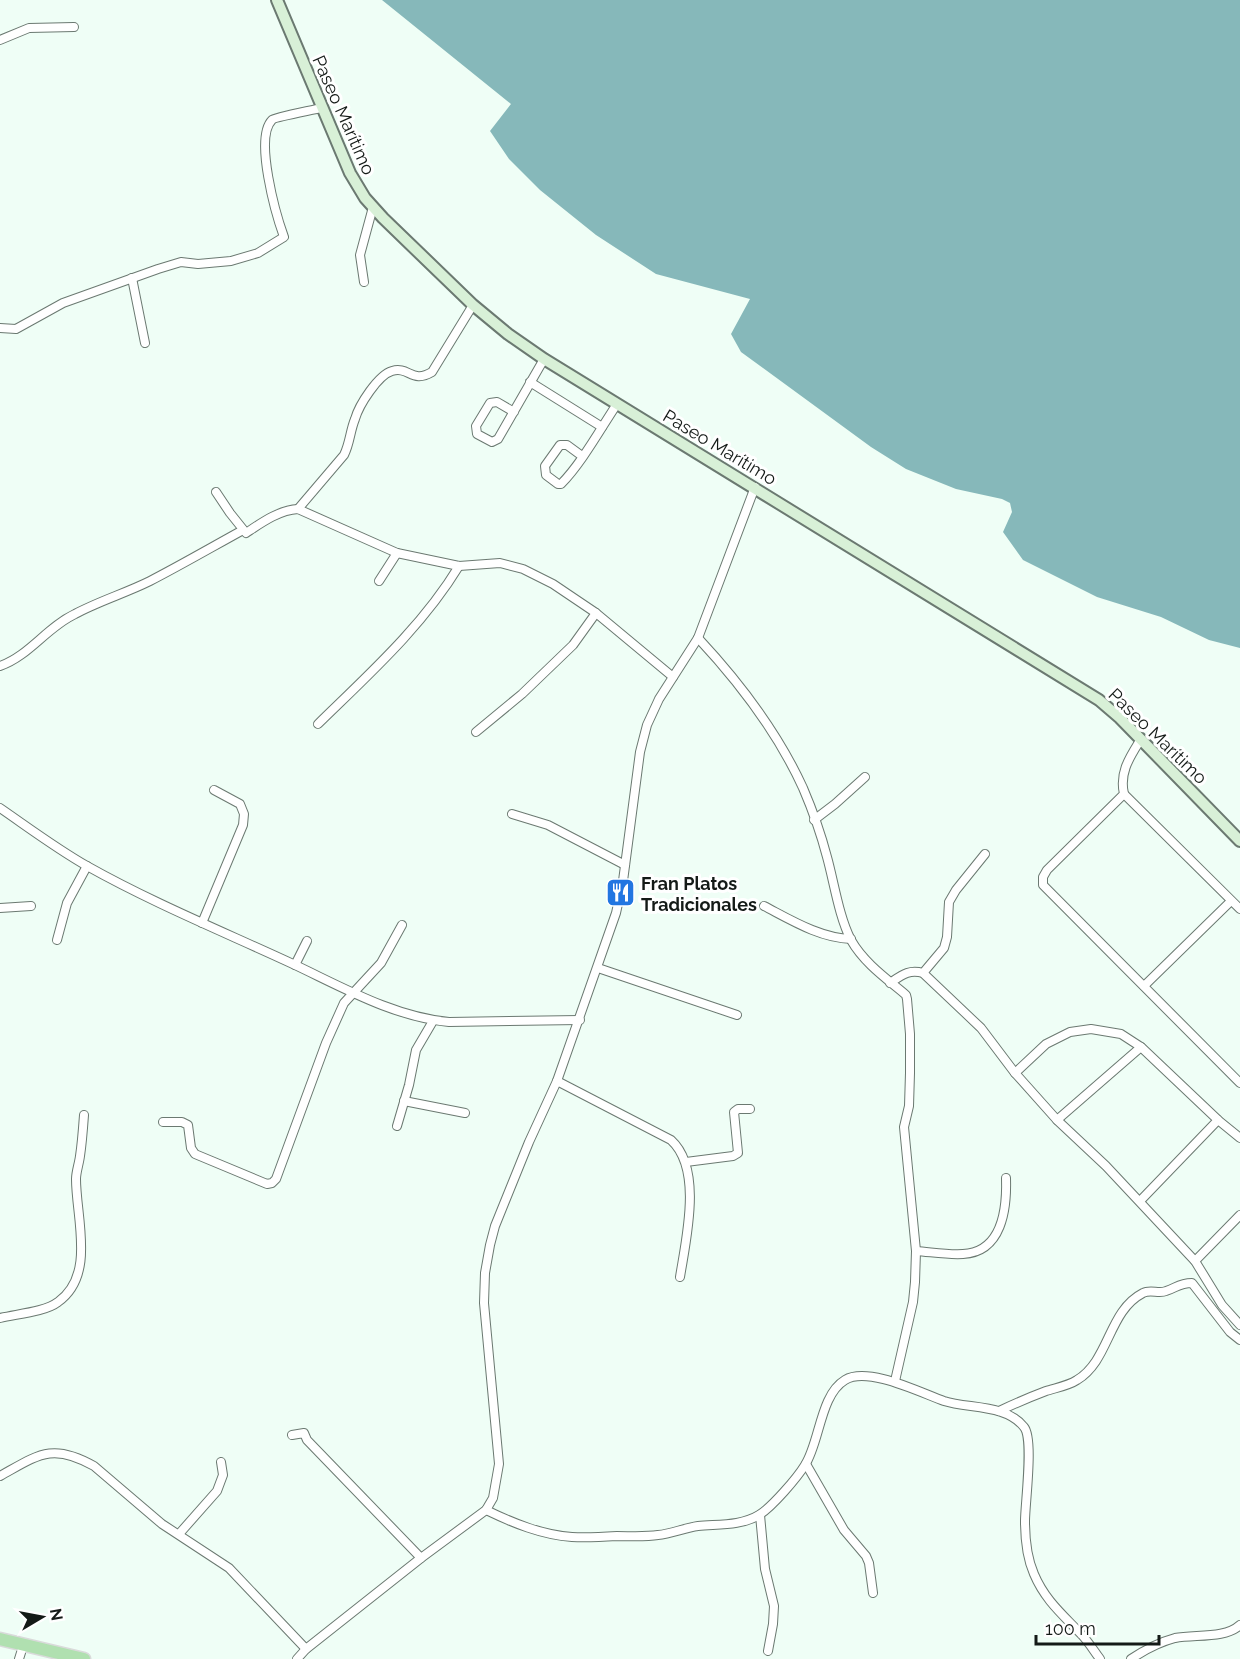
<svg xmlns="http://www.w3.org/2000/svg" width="1240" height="1659" font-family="Raleway,sans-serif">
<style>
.water{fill:#86b8ba}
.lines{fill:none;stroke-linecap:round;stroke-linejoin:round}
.street-casing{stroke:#6b7971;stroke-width:10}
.secondary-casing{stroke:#6b7971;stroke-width:14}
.primary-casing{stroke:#d9dada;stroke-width:15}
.street{stroke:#fff;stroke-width:8}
.secondary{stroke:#d8f0d7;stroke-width:10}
.primary{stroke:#b0e0b0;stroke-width:12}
.labels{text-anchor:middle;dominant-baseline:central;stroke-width:6;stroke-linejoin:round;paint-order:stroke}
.street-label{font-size:18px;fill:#141a17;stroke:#fff}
.poi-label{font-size:18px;font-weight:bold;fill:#141a17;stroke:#fff;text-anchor:start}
</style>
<rect width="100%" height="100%" fill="#effef6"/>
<!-- water -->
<path class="water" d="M382 0H1240V648L1209 640 1161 617 1097 597 1023 560 1003 532 1012 512 1010 503 1002 499 956 489 906 469 871 447 741 352 731 334 750 299 656 274 596 235 540 190 509 159 490 131 511 104Z"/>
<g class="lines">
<defs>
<g id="street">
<path d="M0 40 29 28 74 27"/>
<path d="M132 278 145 343"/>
<path d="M364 282 360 255 373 207"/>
<path d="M0 328 16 329 63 303 158 269 181 262 198 264 231 261 258 253 284 237C276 215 254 138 272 120 275 117 314 110 321 108"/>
<path d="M530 382 602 427"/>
<path d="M514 412 497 402 490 403 476 426 477 434 492 442 498 439 544 359"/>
<path d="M582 456 567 445H560L545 466 546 475 558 484H561C581 464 601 428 617 404"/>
<path d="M216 492 230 513 246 533C261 523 279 510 298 509L397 553 459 566 500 563 523 569 553 584 596 613 673 677"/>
<path d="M298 509 344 455C350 443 350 431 355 419 359 405 378 375 392 371 409 366 412 384 432 372L473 305"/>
<path d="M379 581 397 553"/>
<path d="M698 638C740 683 777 731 803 788 812 809 821 834 827 857 834 882 839 917 851 940 864 963 887 979 906 995L907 999 910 1034V1073L909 1106 904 1127 916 1251 915 1282 913 1302 895 1381"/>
<path d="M0 666C29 656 47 627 75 614 99 601 126 593 150 581 181 565 212 547 243 530"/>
<path d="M318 724C368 675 422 627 459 566"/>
<path d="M476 732 522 694 573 645 596 613"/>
<path d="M1141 739C1130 757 1119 772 1124 794L1047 870 1043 877V885L1240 1083"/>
<path d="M1124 794 1240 909"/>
<path d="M0 808C29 828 57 849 87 866 153 903 224 932 293 964 342 987 394 1017 449 1022L580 1020"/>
<path d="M512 814 548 825 625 865"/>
<path d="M814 820 835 804 865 777"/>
<path d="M764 906C791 920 820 938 851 939"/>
<path d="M0 908 31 906"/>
<path d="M202 923 243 825 244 814 240 804 214 790"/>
<path d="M57 940 67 903 87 866"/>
<path d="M295 965 307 941"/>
<path d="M598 968 737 1015"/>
<path d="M923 973 944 948 947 937 949 902 956 890 985 854"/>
<path d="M890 983C902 975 909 969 923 973L981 1028 1015 1073 1057 1120 1106 1166 1195 1261 1222 1305 1240 1325"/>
<path d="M1144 986 1231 901"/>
<path d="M1015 1073 1046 1044 1070 1032 1091 1029 1121 1034 1141 1047 1218 1120 1240 1138"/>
<path d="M557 1081 671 1140C703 1169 686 1239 680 1277"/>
<path d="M404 1101 465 1113"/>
<path d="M1057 1120 1141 1047"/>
<path d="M163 1122H182L188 1125 191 1148 195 1154 267 1184 272 1183 276 1179 326 1043 344 1003 381 963 402 925"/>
<path d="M397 1126 409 1085 416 1050 433 1021"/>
<path d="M686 1162 733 1156 738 1153 734 1112 738 1109H750"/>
<path d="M1140 1201 1218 1120"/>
<path d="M916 1251C931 1252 947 1255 963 1254 1002 1252 1007 1209 1006 1178"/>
<path d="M1195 1261 1240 1215"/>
<path d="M0 1318C16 1314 45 1312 58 1302 96 1275 76 1218 76 1179 76 1172 79 1164 80 1156 82 1143 83 1129 84 1115"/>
<path d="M999 1411C1014 1404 1030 1397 1046 1391 1055 1388 1068 1386 1077 1380 1110 1360 1108 1311 1143 1293 1150 1289 1159 1294 1166 1291 1176 1288 1179 1283 1192 1283L1230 1332 1240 1340"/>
<path d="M292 1435 304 1433 307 1440 421 1558"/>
<path d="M806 1464 844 1530 866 1556 869 1563 873 1593"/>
<path d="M0 1476C38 1455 52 1442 94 1466L162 1524 229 1568 306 1649"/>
<path d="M486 1510C513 1523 542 1535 572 1537 587 1538 602 1537 617 1536 631 1536 645 1537 658 1535 671 1534 684 1528 698 1526 718 1524 741 1526 759 1515 772 1507 797 1478 805 1465 820 1442 820 1395 845 1380 868 1366 921 1393 944 1401 969 1409 1006 1404 1024 1427 1034 1439 1025 1503 1025 1521 1025 1538 1027 1558 1034 1574 1045 1600 1062 1614 1081 1634 1088 1641 1094 1651 1100 1659"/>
<path d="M760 1515 765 1569 774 1606 773 1624 768 1651"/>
<path d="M179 1534 217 1491 223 1475 221 1462"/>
<path d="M19 1659 24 1643"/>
<path d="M297 1659 306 1649 421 1558 486 1510 493 1498 499 1464 484 1303 485 1273 490 1245 495 1226 529 1142 557 1081 616 913 623 881 640 752 647 725 659 699 698 638 755 487"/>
<path d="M1131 1659C1143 1651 1160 1642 1175 1638 1195 1634 1225 1639 1240 1625"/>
</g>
<path id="secondary" d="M277 0 350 173 365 198 383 218 473 305 508 334 544 359 1099 700 1120 718 1240 841"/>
<path id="primary" d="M0 1639 84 1659"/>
</defs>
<!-- street casing -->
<use href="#street" class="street-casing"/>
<!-- secondary casing -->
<use href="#secondary" class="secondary-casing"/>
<!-- primary casing -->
<use href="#primary" class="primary-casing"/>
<!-- street -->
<use href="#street" class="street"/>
<!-- secondary -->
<use href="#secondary" class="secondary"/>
<!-- primary -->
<use href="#primary" class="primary"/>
</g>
<!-- icons -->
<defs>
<symbol id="restaurant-square" viewBox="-11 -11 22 22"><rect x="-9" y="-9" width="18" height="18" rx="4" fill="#2276e1" stroke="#fff"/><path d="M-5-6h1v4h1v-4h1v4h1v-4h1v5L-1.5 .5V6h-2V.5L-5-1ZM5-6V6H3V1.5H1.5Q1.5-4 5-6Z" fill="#fff"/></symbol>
</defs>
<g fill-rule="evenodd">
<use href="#restaurant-square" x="604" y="876" width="33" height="33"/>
</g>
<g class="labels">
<!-- street labels -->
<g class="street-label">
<text transform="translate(344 115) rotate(66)">Paseo Marítimo</text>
<text transform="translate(720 447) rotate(31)">Paseo Marítimo</text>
<text transform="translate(1158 736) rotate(44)">Paseo Marítimo</text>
</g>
<!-- poi labels -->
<g class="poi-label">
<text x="641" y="883">Fran Platos<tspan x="641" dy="21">Tradicionales</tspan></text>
</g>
</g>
<!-- north arrow -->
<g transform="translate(42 1617) rotate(80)" stroke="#ffffff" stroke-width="4.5" paint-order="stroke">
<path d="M0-4.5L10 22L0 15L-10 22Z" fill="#141a17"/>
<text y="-9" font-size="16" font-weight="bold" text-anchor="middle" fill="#141a17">N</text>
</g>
<!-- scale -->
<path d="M1036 1635v9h123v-9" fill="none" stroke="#141a17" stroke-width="3"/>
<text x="1045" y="1635" font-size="18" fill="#141a17" stroke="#ffffff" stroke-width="4.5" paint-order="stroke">100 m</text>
</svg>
